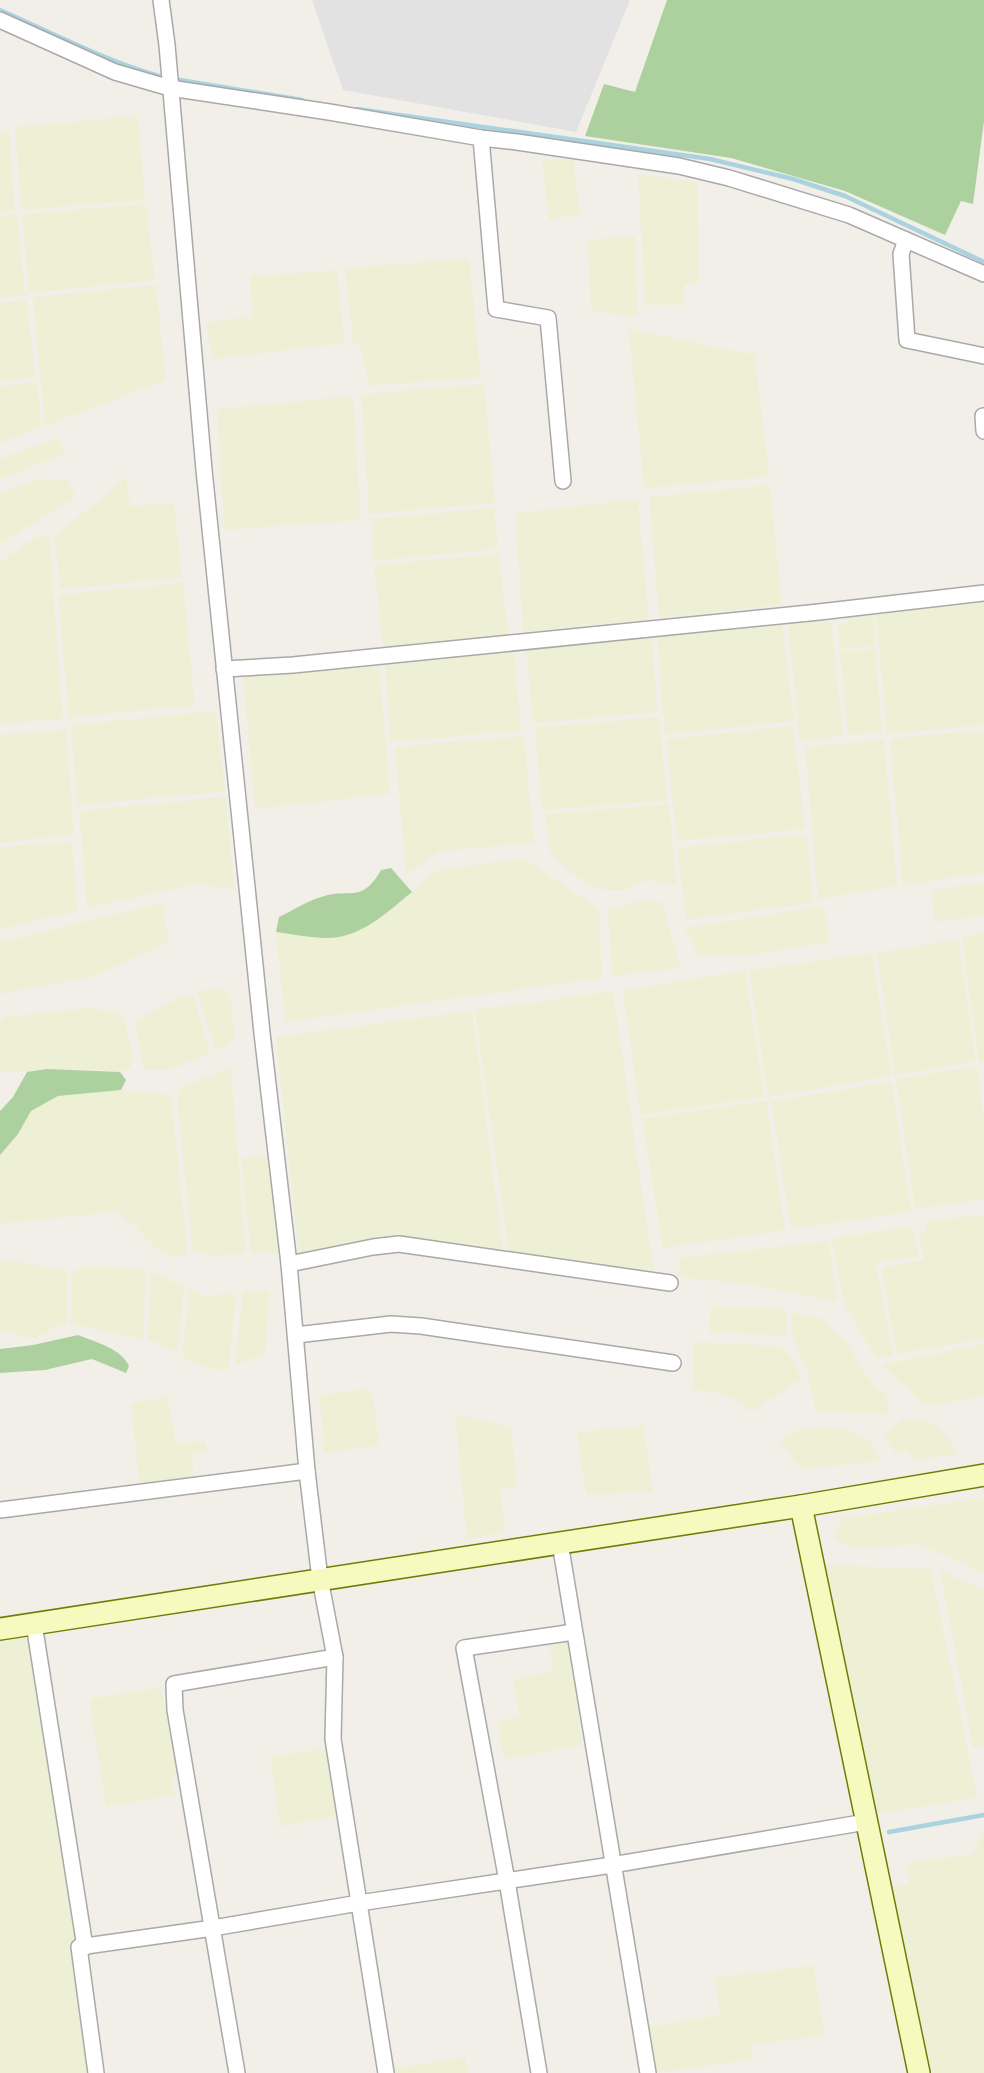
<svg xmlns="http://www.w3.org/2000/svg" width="984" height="2073" font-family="'Nunito Sans',sans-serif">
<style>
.farmland{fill:#eef0d5}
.forest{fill:#add19e}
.parking{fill:#e2e2e2}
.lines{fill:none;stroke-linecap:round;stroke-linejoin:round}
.stream{stroke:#aad3df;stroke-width:4.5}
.street-casing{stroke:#a9a9a9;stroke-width:18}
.secondary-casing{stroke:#707d05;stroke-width:24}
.street{stroke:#fff;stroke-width:15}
.secondary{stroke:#f7fabf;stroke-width:21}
</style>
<rect width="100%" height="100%" fill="#f2efe9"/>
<!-- farmland -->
<g class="farmland">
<path d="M138 116 145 200 21 210 15 127Z"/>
<path d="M9 130 15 211 0 212V131Z"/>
<path d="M573 158 580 214 549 220 542 161Z"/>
<path d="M638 174 697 182 699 282 684 285 683 305H645Z"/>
<path d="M146 204 155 280 29 293 22 214Z"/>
<path d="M17 214 25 295 0 298V216Z"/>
<path d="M635 236 638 316 591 311 588 240Z"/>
<path d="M469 259 481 377 370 386 360 346 353 343 345 268Z"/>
<path d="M337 270 345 343 212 359 206 322 252 317 250 276Z"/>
<path d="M156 285 166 380 45 426 33 297Z"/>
<path d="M27 300 35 377 0 381V303Z"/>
<path d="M629 329 755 355 769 477 644 488Z"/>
<path d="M37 382 41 427 0 443V386Z"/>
<path d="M484 384 495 503 369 514 361 394Z"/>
<path d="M353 396 361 520 224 530 217 409Z"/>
<path d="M58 438 65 453 0 479V459Z"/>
<path d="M126 476 130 506 174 503 182 578 60 589 55 535 107 494Z"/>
<path d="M40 479 68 480 76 497 0 544V493Z"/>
<path d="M770 485 782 605 659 618 649 497Z"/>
<path d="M638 499 649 619 523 632 515 513Z"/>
<path d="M494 508 498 549 373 561 372 519Z"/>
<path d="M39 535H49L63 719 0 724V562Z"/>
<path d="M499 554 508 635 383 647 374 565Z"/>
<path d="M183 583 195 706 69 717 58 595Z"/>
<path d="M984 603V725L887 734 876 613Z"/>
<path d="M873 615 875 646 840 649 838 625 847 623V616Z"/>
<path d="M831 621 843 736 800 742 788 623Z"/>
<path d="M782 623 794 721 665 735 657 635Z"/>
<path d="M652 636 657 712 533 723 526 646Z"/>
<path d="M875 649 882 732 848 735 840 652Z"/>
<path d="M514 650 521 731 390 741 385 662Z"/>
<path d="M379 665 390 794 255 809 243 676Z"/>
<path d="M216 711 225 791 77 805 71 725Z"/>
<path d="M659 717 667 801 542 810 535 728Z"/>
<path d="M793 726 805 829 677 841 666 739Z"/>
<path d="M66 729 74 835 0 842V735Z"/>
<path d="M984 731V873L903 885 890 738Z"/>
<path d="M524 736 534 843 440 851 406 875 395 747Z"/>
<path d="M884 740 897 886 818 899 805 747Z"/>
<path d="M226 797 234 889 196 884 87 908 79 811Z"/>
<path d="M669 804 676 885 647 880 624 890H605L589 885 569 871 550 852 545 814Z"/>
<path d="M806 834 813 902 686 920 678 848Z"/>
<path d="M72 841 78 911 0 929V848Z"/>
<path d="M524 858 599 909 602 978 285 1022 276 932 325 938 354 933 377 921 437 870Z"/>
<path d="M984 883V916L935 922 931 890Z"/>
<path d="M640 901H658L663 906 681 968 612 976 608 910Z"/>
<path d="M162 903 169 942 92 977 0 994V942Z"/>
<path d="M823 906 831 942 744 956H699L684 928Z"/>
<path d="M984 933V1062L979 1063 962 937Z"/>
<path d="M958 939 976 1061 895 1075 877 953Z"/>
<path d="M872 953 891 1076 768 1097 749 970Z"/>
<path d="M745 971 764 1097 640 1115 623 990Z"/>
<path d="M224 987 230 996 235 1038 223 1047 215 1049 197 992Z"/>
<path d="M613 991 654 1273 509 1252 475 1010Z"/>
<path d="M193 995 210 1053 170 1070H144L135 1021 166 1004 184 996Z"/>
<path d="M88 1008 122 1013 133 1056 131 1067 120 1072 72 1069H47L27 1072 0 1071V1022L4 1017Z"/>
<path d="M472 1011 503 1250 395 1237 299 1256 276 1037Z"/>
<path d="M977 1066 984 1117V1199L915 1209 896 1079Z"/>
<path d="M231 1067 246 1253 212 1256 193 1250 177 1100 180 1088Z"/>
<path d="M892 1082 911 1212 791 1229 771 1101Z"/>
<path d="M121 1090 171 1095 187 1251 185 1256 169 1255 154 1247 136 1227 116 1212 0 1224V1155L18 1134 31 1111 59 1096Z"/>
<path d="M766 1101 785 1230 663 1248 642 1118Z"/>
<path d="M269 1157 278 1254 251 1252 241 1158Z"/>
<path d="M984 1215V1339L897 1354 881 1267 924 1260 919 1234 927 1231 924 1221Z"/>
<path d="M912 1226 919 1256 876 1263 893 1356 877 1358 844 1305 832 1239Z"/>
<path d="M828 1241 838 1302 753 1285 678 1277 680 1258Z"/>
<path d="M5 1259 67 1271V1325L53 1326 45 1335 30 1338 0 1331V1264Z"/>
<path d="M90 1266 146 1269 143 1339 71 1324V1272Z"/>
<path d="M151 1271 184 1287 178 1353 148 1339Z"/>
<path d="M189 1289 207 1296 236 1293 229 1369 214 1370 182 1357Z"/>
<path d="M269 1290 265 1354 235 1365 243 1291Z"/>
<path d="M711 1306 778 1308 787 1314 786 1336 709 1332Z"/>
<path d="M791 1312 820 1318 845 1340 871 1382 887 1396 889 1414 816 1412 806 1368 792 1336Z"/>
<path d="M694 1342 781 1346 792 1358 801 1379 752 1412 727 1395 693 1389Z"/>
<path d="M984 1344V1396L925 1406 882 1365Z"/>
<path d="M365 1389 373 1396 379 1445 325 1453 319 1395Z"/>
<path d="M168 1397 176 1443 205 1441 207 1450 192 1454 194 1478 139 1483 131 1403Z"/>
<path d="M455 1414 511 1427 517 1487 500 1490 506 1532 467 1540Z"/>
<path d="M917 1419 930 1422 944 1433 959 1454 915 1460 905 1451 896 1454 884 1434 902 1420Z"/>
<path d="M643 1426 653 1492 586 1495 577 1432Z"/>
<path d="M831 1427 850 1431 870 1441 880 1461 801 1469 780 1443 787 1434 807 1428Z"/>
<path d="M984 1498V1574L920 1544 859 1549 834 1539 842 1518Z"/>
<path d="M824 1565 931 1569 977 1797 876 1814Z"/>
<path d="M940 1570 984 1590V1746L973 1748Z"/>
<path d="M29 1635 95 2073H0V1640Z"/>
<path d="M569 1643 583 1745 504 1759 497 1722 520 1717 513 1680 553 1670 550 1645Z"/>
<path d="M161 1687 178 1775 171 1776 174 1795 106 1807 89 1699Z"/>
<path d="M328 1748 337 1816 280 1826 270 1757Z"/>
<path d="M984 1830V2073H932L892 1887 909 1883 907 1863 973 1854Z"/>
<path d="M813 1965 825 2036 752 2044 753 2059 656 2073 649 2027 720 2015 715 1978Z"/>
<path d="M465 2057 468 2073H393V2069Z"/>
</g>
<!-- forest -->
<g class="forest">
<path d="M667 0H984V121L973 204 961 201 945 235 845 191 731 158 585 136 604 84 635 92Z"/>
<path d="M391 868 412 892C386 913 359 940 323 938 307 937 292 934 276 932L279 917C292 911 307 901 321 897 350 887 361 905 381 870Z"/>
<path d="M47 1069 120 1072 126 1080 121 1090 58 1096 31 1111 18 1134 0 1155V1111L13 1097 27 1072Z"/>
<path d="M78 1335C95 1342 121 1348 129 1366L126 1373 92 1359 45 1370 0 1373V1349L33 1345Z"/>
</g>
<!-- parking -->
<path class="parking" d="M312 0H630L576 132 343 90Z"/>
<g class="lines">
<!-- stream -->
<g class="stream">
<path d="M0 10C52 33 104 60 159 76"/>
<path d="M180 80 302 100"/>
<path d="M357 109 710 159 793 179 845 196 984 262"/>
<path d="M889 1832 984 1815"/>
</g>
<defs>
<g id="street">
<path d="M161 0 167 45 204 470 262 1033 289 1264 307 1471 320 1579 335 1657 174 1684 175 1710 237 2073"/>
<path d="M0 20 115 72 170 88 329 112 481 138 517 142 679 166 729 178 849 215 984 274"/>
<path d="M481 138 496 309 548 318 563 481"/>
<path d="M906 240 901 254 907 340 984 356"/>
<path d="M983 416 984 431"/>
<path d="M224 669 293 665 819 612 984 593"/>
<path d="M289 1264 373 1247 399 1244 670 1283"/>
<path d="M296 1335 391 1324 421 1326 673 1363"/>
<path d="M0 1510 307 1471"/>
<path d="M560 1543 648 2073"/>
<path d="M34 1624 85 1947"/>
<path d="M335 1657 333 1739 386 2073"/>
<path d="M96 2073 79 1947 213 1928 359 1903 612 1865 866 1822"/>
<path d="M539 2073 507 1881 464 1648 574 1632"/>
</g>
<g id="secondary">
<path d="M801 1506 919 2073"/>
<path d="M0 1629 801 1506 984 1475"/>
</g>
</defs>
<!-- street casing -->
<use href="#street" class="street-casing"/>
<!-- secondary casing -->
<use href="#secondary" class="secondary-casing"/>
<!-- street -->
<use href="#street" class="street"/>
<!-- secondary -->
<use href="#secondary" class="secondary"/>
</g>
</svg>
